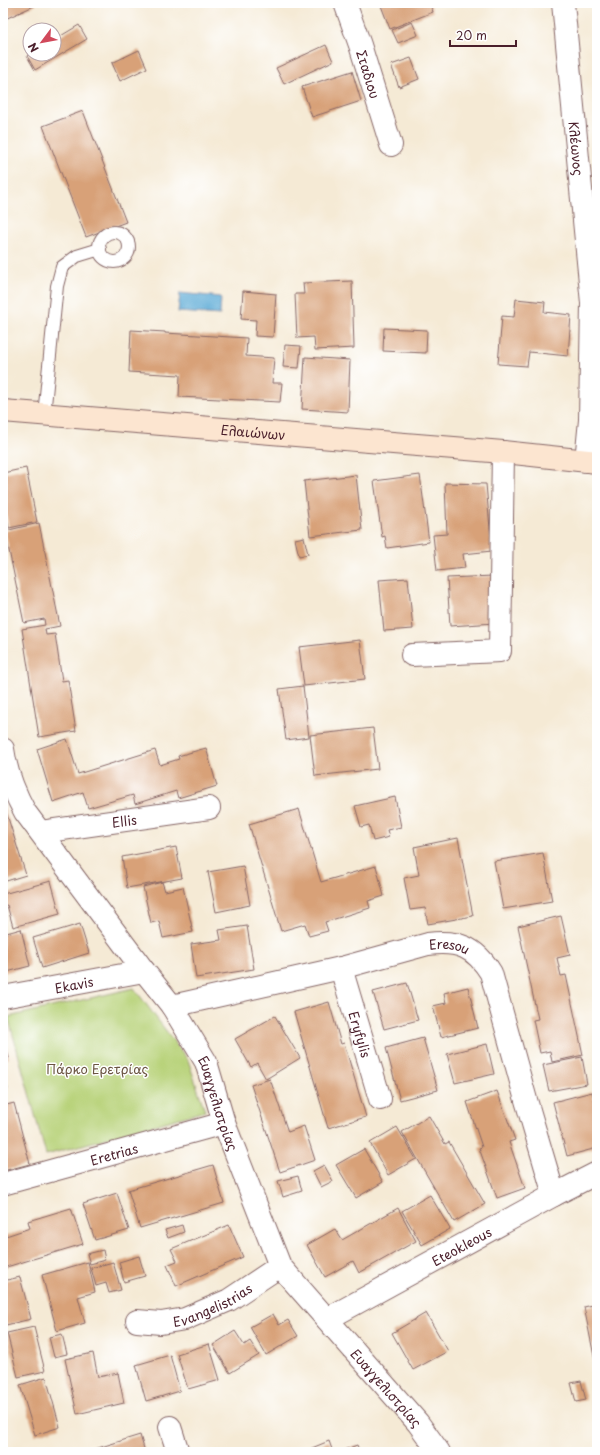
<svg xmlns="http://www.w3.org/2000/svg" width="600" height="1455" font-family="'Playpen Sans',sans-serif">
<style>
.green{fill:#b7d278;stroke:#807852}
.water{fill:#5baad5;stroke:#526480}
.building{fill:#d8a178}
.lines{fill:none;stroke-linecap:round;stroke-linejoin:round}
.lane-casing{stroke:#866666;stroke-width:14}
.street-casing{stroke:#866666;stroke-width:24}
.secondary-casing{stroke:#866666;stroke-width:24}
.lane{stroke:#fff;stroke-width:12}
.street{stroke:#fff;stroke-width:22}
.secondary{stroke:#fce5d0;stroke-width:22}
.labels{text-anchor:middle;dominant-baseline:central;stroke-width:3;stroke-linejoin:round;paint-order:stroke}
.street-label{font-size:13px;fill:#4a1f2b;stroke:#fff}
.park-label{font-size:13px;fill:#6b5542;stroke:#fff}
</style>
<rect width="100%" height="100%" fill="#fff"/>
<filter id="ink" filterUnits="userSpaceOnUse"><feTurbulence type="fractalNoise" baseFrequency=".025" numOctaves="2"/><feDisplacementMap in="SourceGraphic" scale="8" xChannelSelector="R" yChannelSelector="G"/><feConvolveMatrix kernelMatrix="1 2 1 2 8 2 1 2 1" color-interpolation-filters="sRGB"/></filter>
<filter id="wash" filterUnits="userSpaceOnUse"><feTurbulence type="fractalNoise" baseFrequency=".012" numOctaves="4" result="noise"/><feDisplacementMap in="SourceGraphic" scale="16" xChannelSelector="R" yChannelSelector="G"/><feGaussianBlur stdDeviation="0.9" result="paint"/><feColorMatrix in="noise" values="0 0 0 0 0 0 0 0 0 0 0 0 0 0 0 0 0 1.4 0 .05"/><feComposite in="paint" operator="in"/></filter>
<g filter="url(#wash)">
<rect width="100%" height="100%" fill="#f5ead5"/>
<!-- green -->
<path class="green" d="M134 988 188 1060 205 1111 46 1155 8 1017Z"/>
<!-- water -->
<path class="water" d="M180 293 221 297 220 315 178 312Z"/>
<g id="blocks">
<!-- building -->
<g class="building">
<path d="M3 3H35L36 5 3 20Z"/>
<path d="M380 3H430L433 12 390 29Z"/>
<path d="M412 22 418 35 398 43 392 30Z"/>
<path d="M79 25 87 39 35 70 27 56 30 54H54V40Z"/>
<path d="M326 45 333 61 284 84 276 68Z"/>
<path d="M139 50 147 68 120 81 112 63Z"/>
<path d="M411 58 419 79 399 87 391 65Z"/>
<path d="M352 71 361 101 312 117 302 87Z"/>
<path d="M83 111 126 222 86 237 43 126Z"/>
<path d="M352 281 354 348 315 350 314 337 297 338 295 294H304L303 283Z"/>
<path d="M243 291 276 294 273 337 255 336 256 320 241 319Z"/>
<path d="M516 299 545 302 544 312 571 315 568 356 529 352 527 366 498 364 502 316 514 317Z"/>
<path d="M384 328 427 330 426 353 383 351Z"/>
<path d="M131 330 165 332V333L247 338 246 356 274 358 272 383H282L280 402 179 397 180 375 129 372Z"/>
<path d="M285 345 301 346 299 368 283 367Z"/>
<path d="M305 357 350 360 348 412 302 409Z"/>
<path d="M26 468 37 522 9 528 3 501V473Z"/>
<path d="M356 475 362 530 310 536 304 481Z"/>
<path d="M420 475 429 542 387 548 385 536 382 537 374 481Z"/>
<path d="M445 483 486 484 492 551 463 554 465 568 437 571 433 535 447 534Z"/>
<path d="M39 523 60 626 45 629 46 635 55 634 62 681 68 680 76 731 39 737 22 629 45 625 44 619 24 623 5 531Z"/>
<path d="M304 537 308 554 299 556 295 539Z"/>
<path d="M493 576 495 623 450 626 447 578Z"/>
<path d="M408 578 413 629 384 631 379 580Z"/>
<path d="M360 640 365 679 304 686 299 647Z"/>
<path d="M303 686 309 737 286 740 279 689Z"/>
<path d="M373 728 378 769 315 776 310 735Z"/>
<path d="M67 739 78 774 155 750 160 765 179 759 178 756 206 748 217 786 178 798 176 791 135 804 133 795 88 808 83 792 53 802 37 749Z"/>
<path d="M395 797 401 827 387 830 389 837 373 841 369 825 361 827 355 806Z"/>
<path d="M3 802 26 875 3 882Z"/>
<path d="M299 809 321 882 376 866 384 896 368 901 370 908 325 922 328 931 309 936 305 924 281 931 249 824Z"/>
<path d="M458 838 473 916 428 924 425 908 410 910 404 878 419 875 414 847Z"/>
<path d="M176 847 182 878 127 888 122 857Z"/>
<path d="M543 853 552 901 503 909 494 861Z"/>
<path d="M243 866 250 905 216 912 208 872Z"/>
<path d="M51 881 60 914 13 927 7 905 3 906V894Z"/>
<path d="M162 882 165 891 183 887 193 932 163 938 159 921 151 923 143 887Z"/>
<path d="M561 916 570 955 557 958 561 976 566 975 583 1055 552 1062 550 1051 540 1053 533 1020 538 1019 518 926Z"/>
<path d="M80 924 89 953 42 968 33 938Z"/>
<path d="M247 926 254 969 196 978 191 944 221 940 219 930Z"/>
<path d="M21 929 30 966 3 973V934Z"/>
<path d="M407 983 418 1020 384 1029 373 992Z"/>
<path d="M468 987 478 1028 441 1037 433 1006 446 1003 444 993Z"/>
<path d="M329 1002 341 1044 344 1043 366 1117 328 1128 294 1012Z"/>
<path d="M275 1016 300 1058 266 1079 257 1063 251 1067 235 1039Z"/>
<path d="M3 1037 9 1058 3 1060Z"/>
<path d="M423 1038 438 1090 400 1100 386 1048Z"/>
<path d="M487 1044 494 1074 455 1083 447 1054Z"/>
<path d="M582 1057 587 1084 549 1091 543 1065Z"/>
<path d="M3 1071 8 1089 3 1090Z"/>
<path d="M270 1079 288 1132 304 1126 315 1160 280 1172 251 1085Z"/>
<path d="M497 1091 515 1140 509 1142 525 1188 497 1198 479 1148 482 1147 467 1102Z"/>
<path d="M592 1092 597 1110V1148L567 1156 553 1102Z"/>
<path d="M14 1103 30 1164 3 1171V1106Z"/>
<path d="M429 1116 445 1144 449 1142 485 1204 454 1222 402 1132Z"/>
<path d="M397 1127 416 1159 388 1175 370 1143Z"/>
<path d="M364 1149 383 1182 356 1198 336 1165Z"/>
<path d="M213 1165 224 1203 140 1228 128 1190Z"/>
<path d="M324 1165 333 1181 321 1187 313 1171Z"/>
<path d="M298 1176 302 1191 283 1197 278 1181Z"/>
<path d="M117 1193 129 1230 95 1240 83 1204Z"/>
<path d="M430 1195 450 1229 422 1245 402 1211Z"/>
<path d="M71 1208 83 1244 3 1268V1237L30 1228 28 1221Z"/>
<path d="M398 1208 416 1241 359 1273 353 1261 325 1277 307 1245 335 1229 342 1240Z"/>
<path d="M182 1225 184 1232 168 1238 165 1230Z"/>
<path d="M229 1225 243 1257 176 1286 167 1265 177 1261 171 1249Z"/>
<path d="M103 1250 105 1260 90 1264 87 1254Z"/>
<path d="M139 1256 145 1276 124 1282 119 1262Z"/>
<path d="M88 1262 95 1292 78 1297 85 1323 57 1331 42 1275Z"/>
<path d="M113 1262 121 1290 109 1293 106 1283 96 1286 91 1268Z"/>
<path d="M20 1277 31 1319 6 1325 3 1315V1281Z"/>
<path d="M597 1304V1366H596L584 1307Z"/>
<path d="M426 1313 448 1351 413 1370 392 1333Z"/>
<path d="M273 1314 279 1325 288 1320 298 1336 266 1355 250 1327Z"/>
<path d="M34 1327 45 1371 18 1377 7 1333Z"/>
<path d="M235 1331 244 1345 250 1341 259 1355 230 1373 213 1345Z"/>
<path d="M62 1334 67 1354 54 1357 49 1337Z"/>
<path d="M209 1344 220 1380 188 1389 177 1354Z"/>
<path d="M93 1353 98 1377 118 1373 124 1403 77 1414 65 1359Z"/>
<path d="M170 1355 180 1391 146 1401 136 1365Z"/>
<path d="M46 1377 60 1427 35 1435 20 1385Z"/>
<path d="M581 1381 586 1400 576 1402 571 1383Z"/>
<path d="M140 1435 145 1452H85Z"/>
<path d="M329 1441 333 1452H308L307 1450Z"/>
<path d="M357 1445 360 1452H338Z"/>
</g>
</g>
</g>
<g filter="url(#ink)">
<use href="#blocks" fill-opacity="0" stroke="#866666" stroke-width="1"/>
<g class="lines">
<defs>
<g id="lane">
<circle cx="114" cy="247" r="15"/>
<path d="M44 415 57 286 62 267 77 256 100 249"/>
</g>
<g id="street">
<path id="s1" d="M345 3 360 45 391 145"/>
<path id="s2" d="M563 3 592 303 590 420 586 461"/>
<path d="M412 655 500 651 503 452"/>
<path id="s3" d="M3 749C6 772 14 792 25 812L144 971 172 1006 206 1062 224 1123 280 1266 418 1423 439 1452"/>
<path id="s4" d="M41 832 209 808"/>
<path id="s5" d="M341 968 380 1099"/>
<path id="s6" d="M3 997 144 971"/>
<path id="s7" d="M172 1006 341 968 428 944C458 940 475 947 491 973L526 1100 554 1195"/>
<path id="s8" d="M3 1184 224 1123"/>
<path id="s9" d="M327 1319 554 1195 597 1173"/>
<path id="s10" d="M137 1321 161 1323 185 1319 229 1300 280 1266"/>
<path d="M170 1427 178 1452"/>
</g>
<g id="secondary">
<path id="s11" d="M3 411 503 452 597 462"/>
</g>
</defs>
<!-- lane casing -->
<use href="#lane" class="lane-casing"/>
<!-- street casing -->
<use href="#street" class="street-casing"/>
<!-- secondary casing -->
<use href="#secondary" class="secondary-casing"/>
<!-- lane -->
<use href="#lane" class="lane"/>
<!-- street -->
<use href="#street" class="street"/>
<!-- secondary -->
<use href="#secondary" class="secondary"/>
</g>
</g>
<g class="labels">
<!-- street labels -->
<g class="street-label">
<text stroke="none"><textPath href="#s1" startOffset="75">Σταδιου</textPath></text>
<text stroke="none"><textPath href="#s2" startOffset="146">Κλέωνος</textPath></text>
<text stroke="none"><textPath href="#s11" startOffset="251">Ελαιώνων</textPath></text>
<text stroke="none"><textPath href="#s4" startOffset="84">Ellis</textPath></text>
<text stroke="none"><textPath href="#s7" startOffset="285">Eresou</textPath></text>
<text stroke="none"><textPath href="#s6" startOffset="72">Ekavis</textPath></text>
<text stroke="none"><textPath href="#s5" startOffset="69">Eryfylis</textPath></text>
<text stroke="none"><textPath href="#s3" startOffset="419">Ευαγγελιστρίας</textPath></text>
<text stroke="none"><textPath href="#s8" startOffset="115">Eretrias</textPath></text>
<text stroke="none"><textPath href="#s9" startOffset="153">Eteokleous</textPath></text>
<text stroke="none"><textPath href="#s10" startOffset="79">Evangelistrias</textPath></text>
<text stroke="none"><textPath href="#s3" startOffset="755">Ευαγγελιστρίας</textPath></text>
</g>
<!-- park labels -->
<g class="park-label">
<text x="97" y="1068">Πάρκο Ερετρίας</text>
</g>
</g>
<!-- margin -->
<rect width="600" height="1455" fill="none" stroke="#fff" stroke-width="16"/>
<!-- north arrow -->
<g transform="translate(42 42) rotate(238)"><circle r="19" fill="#ffffff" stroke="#b7a5aa"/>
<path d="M0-3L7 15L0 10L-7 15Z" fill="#d1495b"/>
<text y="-6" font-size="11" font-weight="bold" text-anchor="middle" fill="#4a1f2b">N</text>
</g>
<!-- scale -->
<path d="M450 40v6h66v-6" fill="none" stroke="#4a1f2b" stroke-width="2"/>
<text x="456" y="40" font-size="12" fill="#4a1f2b" stroke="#ffffff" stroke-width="3" paint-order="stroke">20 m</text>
</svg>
